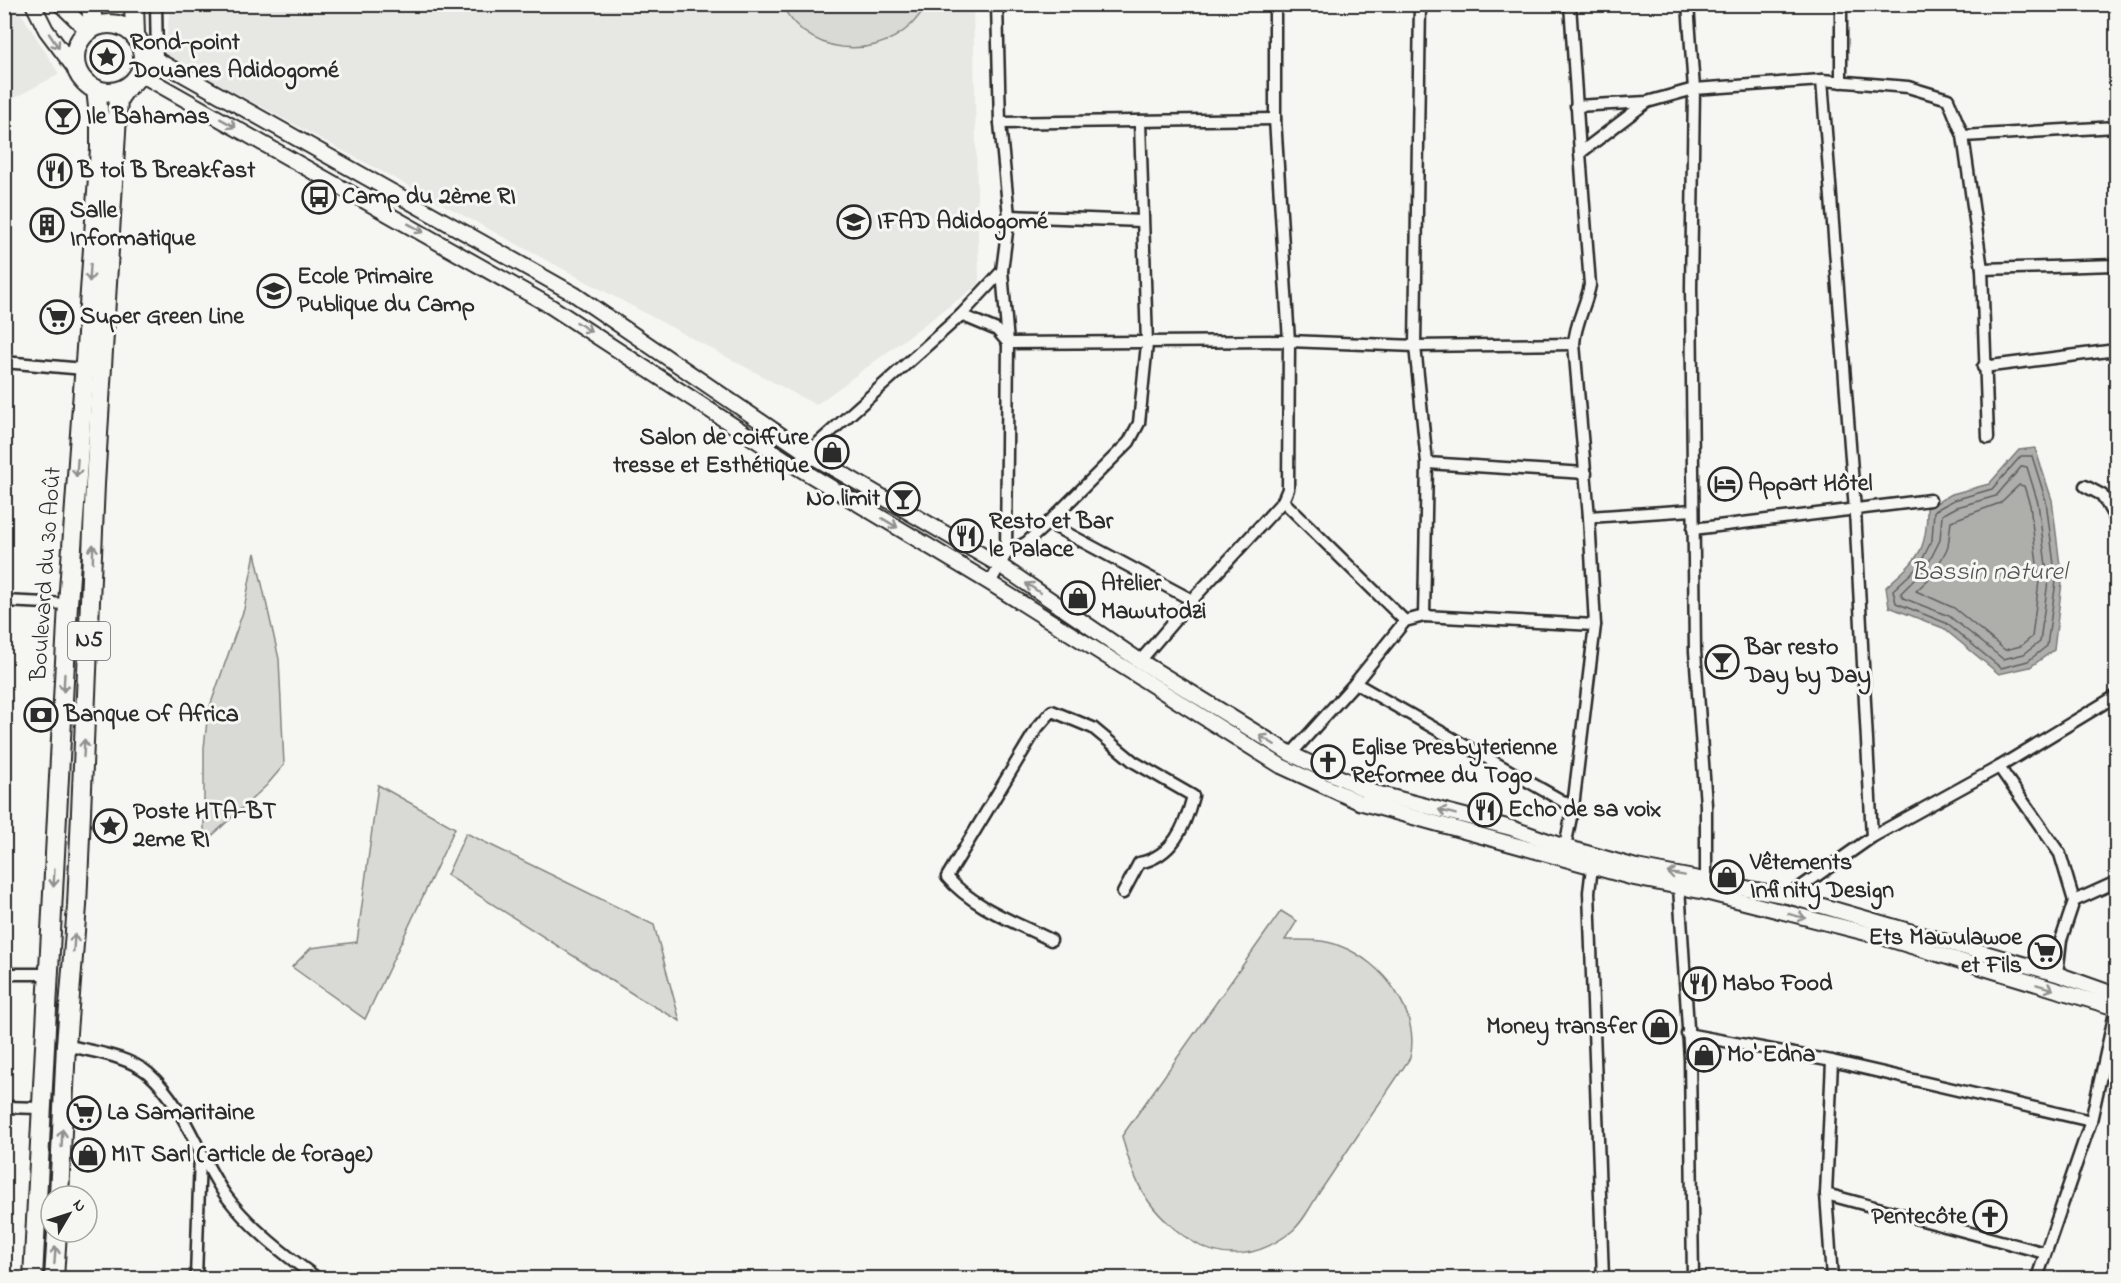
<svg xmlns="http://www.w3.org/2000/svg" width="2121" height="1283" font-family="'Indie Flower',sans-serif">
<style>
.built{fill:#e7e7e3}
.green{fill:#d9d9d5;stroke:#828280;stroke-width:1.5}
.water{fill:#aeaeab;stroke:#7a7a78;stroke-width:1.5}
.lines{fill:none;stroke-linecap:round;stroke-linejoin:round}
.shore{stroke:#5f5f5e;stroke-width:1.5}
.street-casing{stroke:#2b2b2b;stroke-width:15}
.secondary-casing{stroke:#2b2b2b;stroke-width:18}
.highway-casing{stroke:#2b2b2b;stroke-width:22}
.street{stroke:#f6f6f2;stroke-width:10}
.secondary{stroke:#f6f6f2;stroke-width:14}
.highway{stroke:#f6f6f2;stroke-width:18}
.oneway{stroke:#90908e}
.labels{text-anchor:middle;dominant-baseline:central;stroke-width:6;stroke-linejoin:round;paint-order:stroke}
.shield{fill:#f6f6f2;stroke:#686867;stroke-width:1.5}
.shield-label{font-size:22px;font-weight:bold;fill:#2b2b2b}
.poi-label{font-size:24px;font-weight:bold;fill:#2b2b2b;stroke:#f6f6f2;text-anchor:start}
.street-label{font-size:24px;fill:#2b2b2b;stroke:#f6f6f2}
.water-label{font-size:26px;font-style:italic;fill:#525251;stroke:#f6f6f2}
</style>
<rect width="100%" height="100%" fill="#f6f6f2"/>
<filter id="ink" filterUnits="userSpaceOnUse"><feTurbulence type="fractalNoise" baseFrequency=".0167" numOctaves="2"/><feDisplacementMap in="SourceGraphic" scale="12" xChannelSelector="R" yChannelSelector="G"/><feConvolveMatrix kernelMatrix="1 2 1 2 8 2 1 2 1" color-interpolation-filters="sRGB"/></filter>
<g filter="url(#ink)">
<!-- built -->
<g class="built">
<path d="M5 4 16 5 59 74 5 103Z"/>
<path d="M170 5H973L979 284 816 405 165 55Z"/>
</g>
<!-- green -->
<g class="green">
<path d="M782 5H926C896 61 811 63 782 5Z"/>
<path d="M255 553 279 659 284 765 266 786 204 843V748L208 712 244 609Z"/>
<path d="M378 785 455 828 365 1019 292 967 311 948 357 942Z"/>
<path d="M466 833 654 925 680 1021 636 996 447 875Z"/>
<path d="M1281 911 1297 921 1285 940C1303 940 1323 939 1340 946 1383 962 1421 1012 1410 1058 1381 1101 1352 1144 1323 1187 1313 1201 1304 1222 1291 1232 1260 1256 1224 1263 1190 1240 1148 1212 1134 1184 1122 1136Z"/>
</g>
<!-- water -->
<path class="water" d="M2035 448 2052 500 2062 582 2054 650 2030 667 1999 674 1943 628 1889 607 1886 587C1918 558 1927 553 1927 508L1952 494 1989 484 2019 450Z"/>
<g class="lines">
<!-- shore -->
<g class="shore">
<path d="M2021 456H2032L2046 501 2056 581 2047 646 2028 661 2001 668 1946 623 1896 603 1893 590 1919 566 1932 540 1934 511 1954 500 1992 489Z"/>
<path d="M2022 466 2027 467 2038 503 2048 581 2040 642 2024 654 2003 659 1949 616 1903 598 1901 593 1926 568 1940 540 1942 515 1957 507 1996 496Z"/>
<path d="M2019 485 2024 486 2030 505 2039 581 2032 637 2021 646 2005 650 1954 608 1916 591 1933 575 1948 547 1951 521 2000 503Z"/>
</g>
<defs>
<g id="street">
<path d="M156 4 157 59"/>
<path d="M1570 4 1580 153"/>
<path d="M1688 4 1694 89 1691 288 1695 651 1706 805V885"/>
<path d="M1841 4V82"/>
<path d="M1822 80 1855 510 1872 837"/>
<path d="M1576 106 1647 102 1694 89 1822 80 1908 87 1948 99 1963 136 1982 269 1988 438"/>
<path d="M1000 123 1275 119"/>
<path d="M1963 136 2116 127"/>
<path d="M1009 216 1142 221"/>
<path d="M1982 269 2116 265"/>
<path d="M961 315 997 330 1008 343 1289 341 1415 346 1574 344"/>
<path d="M4 362 84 369"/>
<path d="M1983 367 2116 350"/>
<path d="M1427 463 1586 473"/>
<path d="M797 467 807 453 961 315 1002 271"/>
<path d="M2085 486 2102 495 2116 520"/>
<path d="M1283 501 1405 621"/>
<path d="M1589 517 1693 510"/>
<path d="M1048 523 1192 600"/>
<path d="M1693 529 1930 500"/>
<path d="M1006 554 1027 542 1048 523 1129 442 1139 423 1147 344 1140 121"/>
<path d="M990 583 1006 554 1008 343 1002 271 1009 216 1000 123 997 4"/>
<path d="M4 601 68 604"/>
<path d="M1424 616 1595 625"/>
<path d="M1140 661 1192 600 1283 501 1288 489 1289 341 1275 119V4"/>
<path d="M1355 683 1573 807"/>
<path d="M1291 754 1355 683 1405 621 1424 616 1427 463 1415 346 1420 4"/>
<path d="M1999 767 2060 854 2074 901 2061 940 2057 974"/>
<path d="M1565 847 1573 807 1595 625 1589 517 1574 344C1575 323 1586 306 1590 285L1580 153 1647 102"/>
<path d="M1592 867 1589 892 1603 1278"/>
<path d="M1679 887 1690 1059 1693 1278"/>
<path d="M1788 896 1872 837 1999 767 2116 696"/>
<path d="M2074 901 2116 882"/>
<path d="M1051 940C1017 923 972 907 947 877L1037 728 1052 711 1093 728 1134 762 1193 796C1185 827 1173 856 1139 863L1123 893"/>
<path d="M4 974H49"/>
<path d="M1687 1034 1832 1061 2091 1121"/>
<path d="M66 1045C92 1052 126 1055 148 1073 185 1105 198 1157 226 1196 250 1228 285 1255 317 1278"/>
<path d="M4 1107 40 1108"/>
<path d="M1826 1194 2045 1253"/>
<path d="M196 1278 200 1155"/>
<path d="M1832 1278 1826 1194 1832 1061"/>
<path d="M2037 1278 2091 1121 2116 1008"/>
</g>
<g id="secondary">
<path d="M33 4 46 30 79 74"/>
<path d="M60 4 88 31"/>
<path d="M143 52 574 294 807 453 1001 566 1140 661 1291 754 1368 791 1511 828 1565 847 1636 867 1788 896 2057 974 2116 995"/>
<path d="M140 74 547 304 797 467 990 583 1281 766 1359 802 1634 878 1705 892 1878 936 2116 1008"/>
</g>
<g id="highway">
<path d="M91 4 93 27"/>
<path d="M134 4 135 35"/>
<circle cx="109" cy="58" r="34"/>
<path d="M59 1196 66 1045 77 906 95 484 118 99 126 88"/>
<path d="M33 1278 68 604 100 149V125L96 89"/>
<path d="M54 1278 57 1232"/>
</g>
</defs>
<!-- street casing -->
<use href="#street" class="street-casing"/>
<!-- secondary casing -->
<use href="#secondary" class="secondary-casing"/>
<!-- highway casing -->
<use href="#highway" class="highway-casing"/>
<!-- street -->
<use href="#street" class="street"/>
<!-- secondary -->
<use href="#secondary" class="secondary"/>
<!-- highway -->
<use href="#highway" class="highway"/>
</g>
<!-- one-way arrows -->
<defs><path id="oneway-shaft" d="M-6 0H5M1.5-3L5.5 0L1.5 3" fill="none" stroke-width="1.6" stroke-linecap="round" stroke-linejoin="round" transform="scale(1.5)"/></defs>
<g class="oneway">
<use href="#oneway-shaft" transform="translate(54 41) rotate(56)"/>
<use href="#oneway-shaft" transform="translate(228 123) rotate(29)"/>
<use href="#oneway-shaft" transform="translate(416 228) rotate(29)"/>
<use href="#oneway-shaft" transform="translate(90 273) rotate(94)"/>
<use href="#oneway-shaft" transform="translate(584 327) rotate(33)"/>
<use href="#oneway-shaft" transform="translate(77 468) rotate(94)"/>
<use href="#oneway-shaft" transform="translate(890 523) rotate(31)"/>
<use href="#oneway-shaft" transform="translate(93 553) rotate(-89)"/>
<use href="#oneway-shaft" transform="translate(1033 588) rotate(-146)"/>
<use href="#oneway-shaft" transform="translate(64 683) rotate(93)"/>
<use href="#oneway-shaft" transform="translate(1267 740) rotate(-148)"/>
<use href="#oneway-shaft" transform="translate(84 748) rotate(-87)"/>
<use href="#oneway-shaft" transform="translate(1447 812) rotate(-165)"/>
<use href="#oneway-shaft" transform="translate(1676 874) rotate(-170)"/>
<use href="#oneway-shaft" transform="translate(54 878) rotate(93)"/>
<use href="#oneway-shaft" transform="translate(1797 916) rotate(14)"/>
<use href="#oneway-shaft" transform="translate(74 943) rotate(-86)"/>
<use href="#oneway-shaft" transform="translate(2045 987) rotate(17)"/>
<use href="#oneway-shaft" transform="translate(62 1138) rotate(-87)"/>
<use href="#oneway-shaft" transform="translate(55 1255) rotate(-86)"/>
</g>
</g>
<!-- icons -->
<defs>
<symbol id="sight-ring" viewBox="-11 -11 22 22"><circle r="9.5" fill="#f6f6f2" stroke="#2b2b2b" stroke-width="1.5"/><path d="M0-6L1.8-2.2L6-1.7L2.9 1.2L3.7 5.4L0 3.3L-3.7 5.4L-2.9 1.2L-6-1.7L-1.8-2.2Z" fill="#2b2b2b"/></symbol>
<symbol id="bar-ring" viewBox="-11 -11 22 22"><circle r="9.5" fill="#f6f6f2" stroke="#2b2b2b" stroke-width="1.5"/><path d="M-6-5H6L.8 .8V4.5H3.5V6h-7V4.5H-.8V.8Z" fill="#2b2b2b"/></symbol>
<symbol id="restaurant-ring" viewBox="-11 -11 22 22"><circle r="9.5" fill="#f6f6f2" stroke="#2b2b2b" stroke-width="1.5"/><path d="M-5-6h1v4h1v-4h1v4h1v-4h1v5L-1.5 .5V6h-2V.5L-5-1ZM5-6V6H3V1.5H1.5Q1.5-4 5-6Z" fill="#2b2b2b"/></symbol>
<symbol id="bus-ring" viewBox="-11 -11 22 22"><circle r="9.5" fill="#f6f6f2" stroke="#2b2b2b" stroke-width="1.5"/><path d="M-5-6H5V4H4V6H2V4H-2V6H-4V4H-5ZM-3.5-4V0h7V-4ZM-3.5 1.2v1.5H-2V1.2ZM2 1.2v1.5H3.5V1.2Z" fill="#2b2b2b"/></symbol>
<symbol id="university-ring" viewBox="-11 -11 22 22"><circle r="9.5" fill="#f6f6f2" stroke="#2b2b2b" stroke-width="1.5"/><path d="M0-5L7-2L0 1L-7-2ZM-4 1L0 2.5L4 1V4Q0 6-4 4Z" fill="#2b2b2b"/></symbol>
<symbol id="building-ring" viewBox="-11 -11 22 22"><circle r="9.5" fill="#f6f6f2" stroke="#2b2b2b" stroke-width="1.5"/><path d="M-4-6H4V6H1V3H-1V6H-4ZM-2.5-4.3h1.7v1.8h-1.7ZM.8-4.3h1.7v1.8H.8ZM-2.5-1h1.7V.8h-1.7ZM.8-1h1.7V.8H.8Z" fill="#2b2b2b"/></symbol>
<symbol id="school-ring" viewBox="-11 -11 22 22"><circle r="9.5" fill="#f6f6f2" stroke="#2b2b2b" stroke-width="1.5"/><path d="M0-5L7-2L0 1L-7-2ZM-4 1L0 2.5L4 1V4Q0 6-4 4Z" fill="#2b2b2b"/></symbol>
<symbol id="supermarket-ring" viewBox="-11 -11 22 22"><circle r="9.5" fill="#f6f6f2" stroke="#2b2b2b" stroke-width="1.5"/><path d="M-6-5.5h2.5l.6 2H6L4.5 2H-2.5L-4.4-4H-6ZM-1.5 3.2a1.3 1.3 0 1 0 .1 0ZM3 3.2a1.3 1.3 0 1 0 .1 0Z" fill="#2b2b2b"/></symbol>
<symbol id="shop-ring" viewBox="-11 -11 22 22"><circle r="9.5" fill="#f6f6f2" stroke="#2b2b2b" stroke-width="1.5"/><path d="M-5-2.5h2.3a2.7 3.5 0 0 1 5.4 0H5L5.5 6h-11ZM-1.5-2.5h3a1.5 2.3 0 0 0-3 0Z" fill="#2b2b2b"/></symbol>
<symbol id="hotel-ring" viewBox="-11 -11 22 22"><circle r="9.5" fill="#f6f6f2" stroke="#2b2b2b" stroke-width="1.5"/><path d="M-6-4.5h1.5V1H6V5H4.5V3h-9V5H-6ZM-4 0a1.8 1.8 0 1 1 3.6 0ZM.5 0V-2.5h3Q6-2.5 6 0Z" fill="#2b2b2b"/></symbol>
<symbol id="bank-ring" viewBox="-11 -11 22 22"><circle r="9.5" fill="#f6f6f2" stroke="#2b2b2b" stroke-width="1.5"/><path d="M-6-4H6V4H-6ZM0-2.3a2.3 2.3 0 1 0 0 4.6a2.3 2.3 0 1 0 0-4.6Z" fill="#2b2b2b"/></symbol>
<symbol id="church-ring" viewBox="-11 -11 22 22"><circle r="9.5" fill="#f6f6f2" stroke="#2b2b2b" stroke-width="1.5"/><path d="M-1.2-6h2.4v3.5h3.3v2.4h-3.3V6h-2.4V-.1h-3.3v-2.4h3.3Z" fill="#2b2b2b"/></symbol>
</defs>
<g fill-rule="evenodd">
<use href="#sight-ring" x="88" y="38" width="38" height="38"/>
<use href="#bar-ring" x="44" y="98" width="38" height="38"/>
<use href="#restaurant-ring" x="36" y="152" width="38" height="38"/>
<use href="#bus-ring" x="300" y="178" width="38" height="38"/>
<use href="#university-ring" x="835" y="203" width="38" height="38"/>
<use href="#building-ring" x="28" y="206" width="38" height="38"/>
<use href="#school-ring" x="255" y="272" width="38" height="38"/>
<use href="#supermarket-ring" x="38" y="298" width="38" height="38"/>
<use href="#shop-ring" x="813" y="433" width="38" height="38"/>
<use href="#hotel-ring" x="1706" y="465" width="38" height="38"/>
<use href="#bar-ring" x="884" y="480" width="38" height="38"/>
<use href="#restaurant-ring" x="947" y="517" width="38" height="38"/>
<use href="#shop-ring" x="1059" y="579" width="38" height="38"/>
<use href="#bar-ring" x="1703" y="643" width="38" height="38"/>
<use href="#bank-ring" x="22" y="696" width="38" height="38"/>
<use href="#church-ring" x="1309" y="743" width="38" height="38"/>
<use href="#restaurant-ring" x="1466" y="791" width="38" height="38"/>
<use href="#sight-ring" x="91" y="807" width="38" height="38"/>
<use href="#shop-ring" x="1708" y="858" width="38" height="38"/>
<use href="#supermarket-ring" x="2026" y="933" width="38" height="38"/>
<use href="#restaurant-ring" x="1680" y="965" width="38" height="38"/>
<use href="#shop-ring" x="1641" y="1008" width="38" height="38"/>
<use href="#shop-ring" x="1685" y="1036" width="38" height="38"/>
<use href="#supermarket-ring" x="65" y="1094" width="38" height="38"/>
<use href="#shop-ring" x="69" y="1136" width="38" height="38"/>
<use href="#church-ring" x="1971" y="1198" width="38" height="38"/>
</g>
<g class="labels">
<!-- shield labels -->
<rect class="shield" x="68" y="622" width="42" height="38" rx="4.5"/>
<g class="shield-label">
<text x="89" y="641">N5</text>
</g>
<!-- poi labels -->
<g class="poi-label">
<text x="130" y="43">Rond-point<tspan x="130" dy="28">Douanes Adidogomé</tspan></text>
<text x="86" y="117">Ile Bahamas</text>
<text x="78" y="171">B toi B Breakfast</text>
<text x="342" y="197">Camp du 2ème RI</text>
<text x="70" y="211">Salle<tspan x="70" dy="28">Informatique</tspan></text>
<text x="877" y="222">IFAD Adidogomé</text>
<text x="297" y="277">Ecole Primaire<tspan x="297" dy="28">Publique du Camp</tspan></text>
<text x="80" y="317">Super Green Line</text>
<text x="809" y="438" text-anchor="end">Salon de coiffure<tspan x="809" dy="28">tresse et Esthétique</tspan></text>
<text x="1748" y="484">Appart Hôtel</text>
<text x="880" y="499" text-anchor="end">No limit</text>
<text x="989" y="522">Resto et Bar<tspan x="989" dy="28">le Palace</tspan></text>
<text x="1101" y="584">Atelier<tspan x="1101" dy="28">Mawutodzi</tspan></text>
<text x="1745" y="648">Bar resto<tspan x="1745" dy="28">Day by Day</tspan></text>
<text x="64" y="715">Banque Of Africa</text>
<text x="1351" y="748">Eglise Presbyterienne<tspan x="1351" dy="28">Reformee du Togo</tspan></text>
<text x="1508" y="810">Echo de sa voix</text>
<text x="133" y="812">Poste HTA-BT<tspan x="133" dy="28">2eme RI</tspan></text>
<text x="1750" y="863">Vêtements<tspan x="1750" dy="28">Infinity Design</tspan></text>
<text x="2022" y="938" text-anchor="end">Ets Mawulawoe<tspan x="2022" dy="28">et Fils</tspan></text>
<text x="1722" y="984">Mabo Food</text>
<text x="1637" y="1027" text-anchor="end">Money transfer</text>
<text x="1727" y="1055">Mo' Edna</text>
<text x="107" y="1113">La Samaritaine</text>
<text x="111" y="1155">MIT Sarl (article de forage)</text>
<text x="1967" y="1217" text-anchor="end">Pentecôte</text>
</g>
<!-- street labels -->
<g class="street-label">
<text transform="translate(47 574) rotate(-86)">Boulevard du 30 Août</text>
</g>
<!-- water labels -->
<g class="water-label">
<text x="1989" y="573">Bassin naturel</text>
</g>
</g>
<!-- margin -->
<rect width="2121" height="1283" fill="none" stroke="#f6f6f2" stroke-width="24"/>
<rect x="12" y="12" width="2097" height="1259" fill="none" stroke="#2b2b2b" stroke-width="2" filter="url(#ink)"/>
<!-- north arrow -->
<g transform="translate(69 1214) rotate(51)"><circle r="28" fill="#f6f6f2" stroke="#a5a5a2" stroke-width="1.5"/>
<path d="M0-4.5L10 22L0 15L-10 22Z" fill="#2b2b2b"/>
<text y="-9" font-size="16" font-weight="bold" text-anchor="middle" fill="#2b2b2b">N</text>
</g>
</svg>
